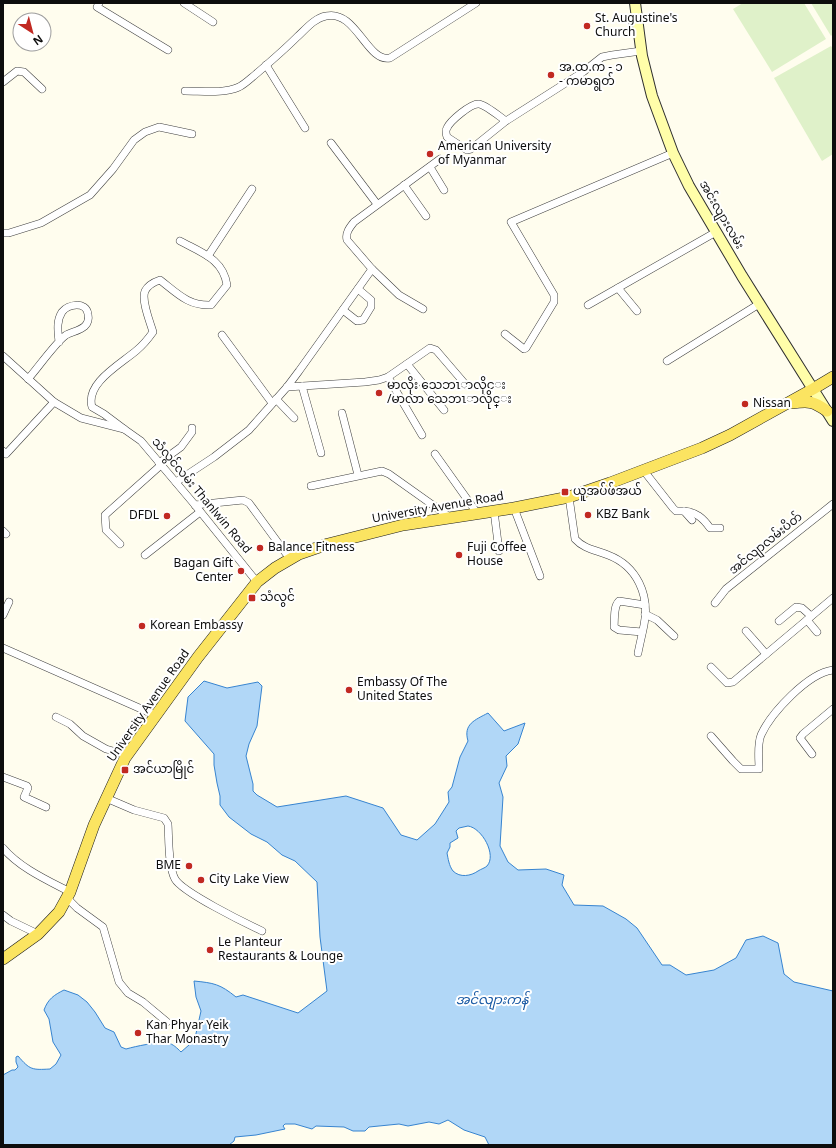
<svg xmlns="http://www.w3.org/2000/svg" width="836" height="1148" font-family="Georgia,'Noto Sans Myanmar',serif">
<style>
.pitch{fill:#dff1c9}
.water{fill:#b1d7f7;stroke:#3784d0;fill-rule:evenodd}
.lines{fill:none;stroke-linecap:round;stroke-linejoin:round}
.street-casing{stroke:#404040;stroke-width:8}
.secondary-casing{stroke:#2f2f2f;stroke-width:12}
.primary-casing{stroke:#1e1e1e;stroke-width:12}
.street{stroke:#fff;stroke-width:7}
.secondary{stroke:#fffea9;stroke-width:10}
.primary{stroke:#fbe461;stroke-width:11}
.poi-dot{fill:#c12922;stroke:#fff;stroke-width:1.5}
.labels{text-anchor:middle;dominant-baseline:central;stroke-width:4;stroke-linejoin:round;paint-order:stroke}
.poi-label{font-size:12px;fill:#0d0d0d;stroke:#fff;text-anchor:start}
.street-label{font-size:12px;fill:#0d0d0d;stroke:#fff}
.water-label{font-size:13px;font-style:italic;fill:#1456a2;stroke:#fff}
</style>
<rect width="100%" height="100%" fill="#fffdee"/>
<!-- pitch -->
<g class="pitch">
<path d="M743 3H804L826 39 772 72 733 9Z"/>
<path d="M811 3H833V34L831 36Z"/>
<path d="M831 46 833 49V154L822 161 774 78Z"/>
</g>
<!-- water -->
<path class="water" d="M204 681 227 688 258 682 262 686 257 726 249 744 246 756 253 784V791L257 795 277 807 346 796 383 808 401 835 417 840 435 824 449 802 448 792 452 787 460 757 468 741C463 724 475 720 488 713L504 731 525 723 518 744 506 756 507 766 499 783 503 797 500 846 508 862 518 870 546 869 564 875 562 885 574 905 603 906 626 919 637 928 662 965H670L686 975 714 970 736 958 746 940 763 936 778 943 784 974 794 982 833 991V1145H489L485 1137 464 1130 448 1120 439 1124 429 1122 408 1126 399 1124 369 1127 365 1131H353L344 1127 316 1126 312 1129 295 1124H285L283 1126 285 1129 256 1135 235 1137 234 1141 229 1145H3V1075L12 1070H15L18 1067 16 1062V1057L18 1056C30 1070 32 1070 50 1069L56 1064 61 1055 53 1042 49 1019 44 1010C48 999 54 995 64 990L78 995 87 1002 95 1012 105 1028 114 1032 121 1047 126 1049C137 1046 155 1042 168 1043 173 1044 177 1048 181 1052L189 1045 195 1038 201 1011 196 997 194 981C214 983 220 984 236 997L243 995 298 1013 327 991 320 937 317 882 295 861 282 855 267 842 251 834 229 817 220 805V796L217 783 214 765V754L185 721 188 697ZM468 826C482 828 497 855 487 866 485 868 481 869 478 871 471 876 460 878 453 871 449 866 448 858 447 853L450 847V843L458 838 456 831 459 828Z"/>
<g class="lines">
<defs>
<g id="street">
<path d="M99 3 97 7 168 50"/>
<path d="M184 3 213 22"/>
<path d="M266 65 305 128"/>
<path d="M3 82 17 71 24 72 42 89"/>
<path d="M185 91C203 91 223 94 239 87 245 84 251 78 256 74 270 62 284 50 297 37 305 30 314 18 326 16 356 9 367 63 390 58L476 3"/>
<path d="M506 121C500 117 486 105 479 104 471 103 450 121 447 128 445 131 446 134 447 137L467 150 471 149 506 121 583 72 602 57 612 55 641 51"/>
<path d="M331 143 377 204"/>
<path d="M430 167 444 190"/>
<path d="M404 185 426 216"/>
<path d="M3 233H9L41 223 90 195 113 169 134 140 145 132 159 127 192 134"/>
<path d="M208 256 252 189"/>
<path d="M618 288 637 311"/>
<path d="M588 305 716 232"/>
<path d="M423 309 399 295 372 269 347 240C345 233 350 227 354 222L440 159"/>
<path d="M343 310 357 321 363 320 371 307V300L358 289"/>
<path d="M505 334 524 349 526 348 554 302V295L511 222 673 153"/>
<path d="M222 335 272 403"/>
<path d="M3 356 54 402 81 418 124 429 141 441 195 505 257 582"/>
<path d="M667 361 759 304"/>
<path d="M407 364 444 410"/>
<path d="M388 377 422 435"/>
<path d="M28 379C37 369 56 342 66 335 76 330 91 329 88 314 86 301 68 304 62 312 56 321 58 332 59 342"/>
<path d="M302 386 321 453"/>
<path d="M287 387 365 382 379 380 388 377 430 348 436 350 466 385"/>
<path d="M276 399 294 418"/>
<path d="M342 413 358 475"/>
<path d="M124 429 104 414 92 407C85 383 121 364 137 350 143 345 148 339 153 332 150 322 141 300 145 291 148 285 154 282 160 280 177 293 188 306 211 305L227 285C223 259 202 253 180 241"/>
<path d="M3 451 6 454 54 402"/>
<path d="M435 454 477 513"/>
<path d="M159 463 181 447 192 432V428"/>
<path d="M644 471 673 508 676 511H684L692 520"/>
<path d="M176 482 214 457 249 430 287 387 299 371 372 269"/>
<path d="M311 486 382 471 389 474 451 518"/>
<path d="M569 497 575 539C584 549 596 550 608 555 637 566 650 595 644 625 642 635 640 643 638 653"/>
<path d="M195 505 243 500 249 503 290 559"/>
<path d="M514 508 540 576"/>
<path d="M494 511 499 551"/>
<path d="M684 511C696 512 703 518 710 528H720"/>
<path d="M3 531 6 534"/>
<path d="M120 544 106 530 105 515 161 465"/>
<path d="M145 555 200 512"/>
<path d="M715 603 726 589 833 504"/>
<path d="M645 614 657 620 674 636"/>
<path d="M3 615 9 602"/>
<path d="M807 620 817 632"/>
<path d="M779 621 796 607 802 608 811 616"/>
<path d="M746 631 766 654"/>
<path d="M642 632 619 630 614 627C615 619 613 607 619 601L645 605"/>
<path d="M3 648 155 715"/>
<path d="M711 667 727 683 733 682 833 598"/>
<path d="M56 717 70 724 83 736 106 749 127 755"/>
<path d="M711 736 733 761 741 769H759C759 759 757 745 761 735 771 713 808 673 833 670"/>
<path d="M812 754 800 738 803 734 833 709"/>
<path d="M3 777 27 786 28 788 24 797 46 807"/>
<path d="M106 798 134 810 164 818 168 824C169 839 168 866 175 879 182 892 245 923 262 931"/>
<path d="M3 848C20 868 47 880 70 892"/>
<path d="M67 898 77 908 103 927 119 982 128 993 143 1002 167 1022"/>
<path d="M3 915 11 921 38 934"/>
</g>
<path id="secondary" d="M635 3 642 56 652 96 673 153 689 186 742 276 833 421"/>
<g id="primary">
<path d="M792 403C809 401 813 401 827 411"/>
<path d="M3 959 38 934 59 912 70 892 94 825 125 758 198 657 257 582 275 568 299 554 328 544 403 525 514 508 569 497 610 483 702 448 730 435 813 389 833 377"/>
</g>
</defs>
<!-- street casing -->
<use href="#street" class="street-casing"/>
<!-- secondary casing -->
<use href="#secondary" class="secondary-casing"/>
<!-- primary casing -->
<use href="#primary" class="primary-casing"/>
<!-- street -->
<use href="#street" class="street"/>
<!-- secondary -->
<use href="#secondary" class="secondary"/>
<!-- primary -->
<use href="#primary" class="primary"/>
</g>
<!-- markers -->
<g class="poi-dot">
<circle cx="587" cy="26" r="4"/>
<circle cx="551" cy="75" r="4"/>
<circle cx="430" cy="154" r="4"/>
<circle cx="379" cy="393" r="4"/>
<circle cx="745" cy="404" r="4"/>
<rect x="561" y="488" width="8" height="8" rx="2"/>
<circle cx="588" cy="515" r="4"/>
<circle cx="167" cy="516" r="4"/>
<circle cx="260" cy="548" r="4"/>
<circle cx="459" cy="555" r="4"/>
<circle cx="241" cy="571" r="4"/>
<rect x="248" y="594" width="8" height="8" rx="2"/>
<circle cx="142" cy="626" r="4"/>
<circle cx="349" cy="690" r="4"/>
<rect x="121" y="766" width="8" height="8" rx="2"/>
<circle cx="189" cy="866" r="4"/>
<circle cx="201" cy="880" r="4"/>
<circle cx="210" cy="950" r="4"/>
<circle cx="138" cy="1033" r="4"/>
</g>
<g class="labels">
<!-- poi labels -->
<g class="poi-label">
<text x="595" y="19">St. Augustine's<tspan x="595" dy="14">Church</tspan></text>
<text x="559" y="68">အ.ထ.က - ၁<tspan x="559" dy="14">- ကမာရွတ်</tspan></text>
<text x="438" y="147">American University<tspan x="438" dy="14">of Myanmar</tspan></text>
<text x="387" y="386">မာလိုး သေဘၤာလိုင္း<tspan x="387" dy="14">/မာလာ သေဘၤာလိုင္း</tspan></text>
<text x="753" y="404">Nissan</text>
<text x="573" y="492">ယူအပ်ဖ်အယ်</text>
<text x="596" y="515">KBZ Bank</text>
<text x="159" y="516" text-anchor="end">DFDL</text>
<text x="268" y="548">Balance Fitness</text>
<text x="467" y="548">Fuji Coffee<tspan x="467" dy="14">House</tspan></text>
<text x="233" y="564" text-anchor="end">Bagan Gift<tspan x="233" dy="14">Center</tspan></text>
<text x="260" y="598">သံလွင်</text>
<text x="150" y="626">Korean Embassy</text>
<text x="357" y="683">Embassy Of The<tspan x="357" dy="14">United States</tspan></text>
<text x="133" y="770">အင်ယာမြိုင်</text>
<text x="181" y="866" text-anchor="end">BME</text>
<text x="209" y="880">City Lake View</text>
<text x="218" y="943">Le Planteur<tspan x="218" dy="14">Restaurants &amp; Lounge</tspan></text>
<text x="146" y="1026">Kan Phyar Yeik<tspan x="146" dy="14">Thar Monastry</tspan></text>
</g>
<!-- street labels -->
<g class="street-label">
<text transform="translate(721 215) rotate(60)">အင်းလျားလမ်း</text>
<text transform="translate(201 496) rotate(50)">သံလွင်လမ်း Thanlwin Road</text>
<text transform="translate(438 508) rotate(-10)">University Avenue Road</text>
<text transform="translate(766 544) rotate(-39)">အင်လျာလမ်းပိတ်</text>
<text transform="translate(149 706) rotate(-55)">University Avenue Road</text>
</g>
<!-- water labels -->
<g class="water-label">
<text x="492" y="1001">အင်လျားကန်</text>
</g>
</g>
<!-- border -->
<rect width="836" height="1148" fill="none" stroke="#0d0d0d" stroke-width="8"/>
<!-- north arrow -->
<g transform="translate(32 32) rotate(144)"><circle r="19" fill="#ffffff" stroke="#9e9e9e"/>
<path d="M0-3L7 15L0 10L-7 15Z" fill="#c12922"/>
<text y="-6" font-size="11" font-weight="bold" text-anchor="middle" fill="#0d0d0d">N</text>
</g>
</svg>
